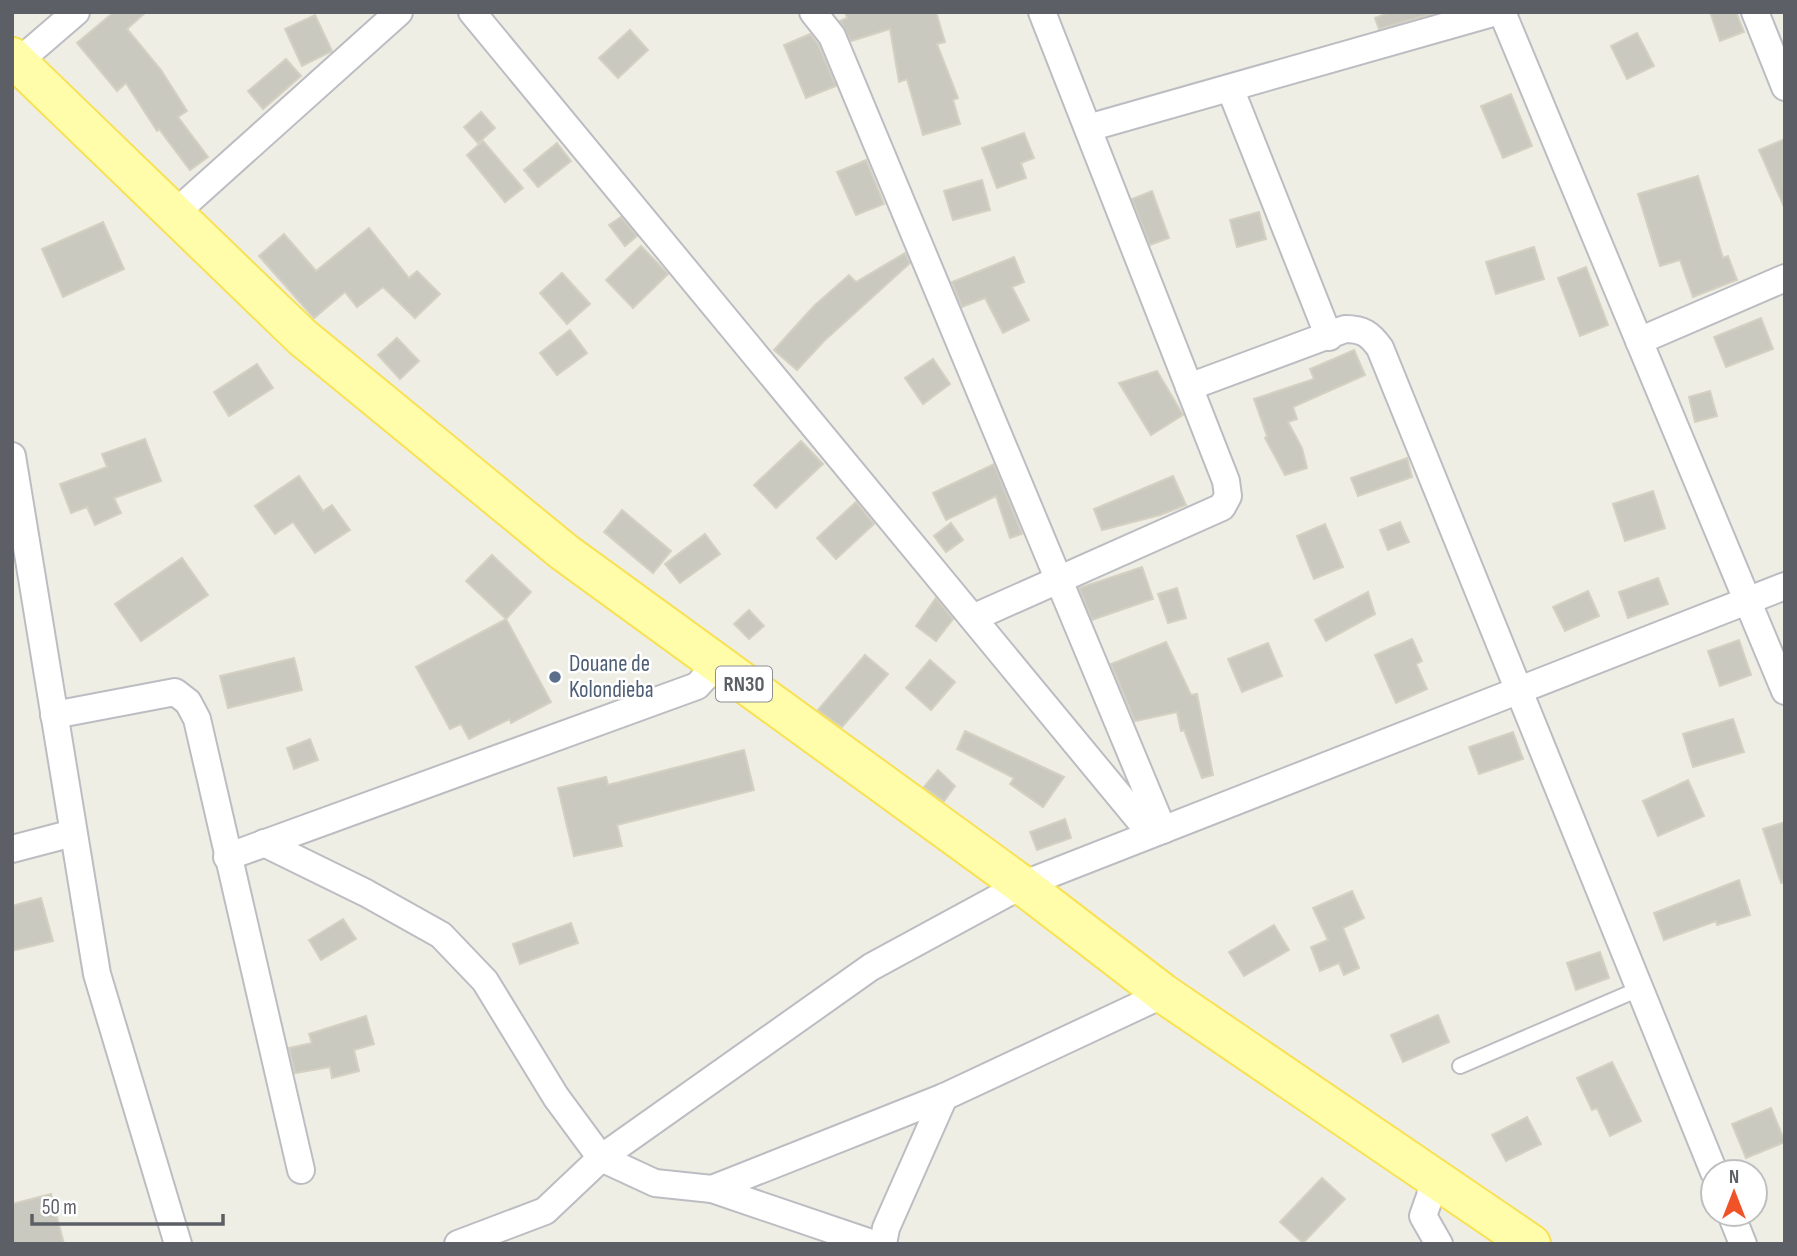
<svg xmlns="http://www.w3.org/2000/svg" width="1797" height="1256" font-family="'Sofia Sans Condensed',sans-serif">
<style>
.building{fill:#cac9c0;stroke:#d4d1c2;stroke-width:2}
.lines{fill:none;stroke-linecap:round;stroke-linejoin:round}
.lane-casing{stroke:#bcbdc3;stroke-width:18}
.street-casing{stroke:#bcbdc3;stroke-width:30}
.primary-casing{stroke:#f8e154;stroke-width:42}
.lane{stroke:#fff;stroke-width:14}
.street{stroke:#fff;stroke-width:26}
.primary{stroke:#fffda9;stroke-width:38}
.service-dot{fill:#5c6f8a;stroke:#fff;stroke-width:2.5}
.labels{text-anchor:middle;dominant-baseline:central;stroke-width:5;stroke-linejoin:round;paint-order:stroke}
.shield{fill:#fff;stroke:#8d8f93;stroke-width:2}
.shield-label{font-size:21px;font-weight:bold;fill:#5c5f65}
.service-label{font-size:23px;fill:#4e5e75;stroke:#fff;text-anchor:start}
</style>
<rect width="100%" height="100%" fill="#efeee4"/>
<!-- building -->
<g class="building">
<path d="M114 12H146L127 29 161 70 187 111 178 117 208 157 190 170 159 129 157 131 126 83 117 91 77 43Z"/>
<path d="M845 12H936L945 42 937 44 958 98 953 100 960 124 923 135 907 79 899 82 890 29 851 41 840 21 847 18Z"/>
<path d="M1390 12H1438L1379 29 1375 18Z"/>
<path d="M1710 12H1736L1744 32 1720 41Z"/>
<path d="M315 15 332 51 302 66 285 29Z"/>
<path d="M630 30 648 50 618 78 599 58Z"/>
<path d="M1637 33 1654 66 1627 79 1611 46Z"/>
<path d="M810 34 818 44 836 86 806 98 784 45Z"/>
<path d="M286 59 301 76 263 109 248 91Z"/>
<path d="M1511 94 1532 146 1503 158 1481 106Z"/>
<path d="M481 112 495 128 478 143 464 127Z"/>
<path d="M1024 133 1034 158 1021 163 1026 178 997 188 982 148Z"/>
<path d="M1785 139V209L1759 150Z"/>
<path d="M483 141 523 188 505 202 467 155Z"/>
<path d="M557 143 571 161 538 187 524 170Z"/>
<path d="M866 160 884 204 856 215 837 172Z"/>
<path d="M1698 176 1723 258 1728 256 1737 280 1693 297 1680 260 1660 266 1638 194Z"/>
<path d="M982 180 990 210 953 220 944 191Z"/>
<path d="M1152 191 1169 238 1150 245 1132 199Z"/>
<path d="M1259 212 1266 239 1237 247 1230 220Z"/>
<path d="M621 217 637 236 625 246 609 225Z"/>
<path d="M103 222 124 269 63 297 42 249Z"/>
<path d="M369 228 409 278 417 271 440 294 415 318 383 287 357 307 345 292 314 318 259 256 284 234 316 271Z"/>
<path d="M641 246 668 274 633 308 606 280Z"/>
<path d="M1534 247 1544 279 1496 294 1486 262Z"/>
<path d="M905 253 910 263 824 341 797 370 774 350 814 306 849 275 856 282Z"/>
<path d="M1014 257 1024 282 1012 287 1029 320 1003 333 985 298 962 307 952 282Z"/>
<path d="M1586 267 1608 325 1580 336 1558 278Z"/>
<path d="M562 273 590 304 567 324 540 293Z"/>
<path d="M1761 318 1773 349 1726 367 1714 337Z"/>
<path d="M570 330 587 353 557 375 540 353Z"/>
<path d="M397 338 419 361 400 379 378 355Z"/>
<path d="M1354 350 1365 375 1293 407 1297 419 1288 422 1302 448 1307 468 1285 475 1265 438 1267 436 1254 399 1314 379 1310 369Z"/>
<path d="M933 359 950 384 923 404 905 378Z"/>
<path d="M257 364 273 388 229 416 214 392Z"/>
<path d="M1157 371 1183 415 1151 435 1119 383Z"/>
<path d="M1710 391 1717 416 1695 422 1689 397Z"/>
<path d="M145 439 161 481 114 498 121 513 95 525 87 507 71 513 60 484 107 467 102 454Z"/>
<path d="M801 441 823 464 776 508 754 485Z"/>
<path d="M1407 458 1412 477 1358 496 1351 478Z"/>
<path d="M994 464 1022 534 1010 538 996 496 946 520 933 493Z"/>
<path d="M299 476 323 511 332 505 350 530 315 553 293 522 275 534 255 506Z"/>
<path d="M1173 476 1186 505 1160 515 1102 530 1094 509Z"/>
<path d="M1653 491 1665 528 1625 541 1613 504Z"/>
<path d="M856 502 874 524 836 559 817 538Z"/>
<path d="M622 510 671 551 653 573 604 532Z"/>
<path d="M1400 522 1409 542 1388 550 1380 530Z"/>
<path d="M951 523 963 540 946 552 934 536Z"/>
<path d="M1325 524 1343 567 1314 579 1297 536Z"/>
<path d="M705 534 720 554 680 583 665 564Z"/>
<path d="M492 555 531 592 506 619 466 581Z"/>
<path d="M182 558 208 595 141 641 115 604Z"/>
<path d="M1142 567 1153 599 1092 620 1079 588Z"/>
<path d="M1658 578 1668 604 1628 618 1619 592Z"/>
<path d="M1177 588 1186 618 1168 623 1158 594Z"/>
<path d="M1588 591 1599 616 1565 631 1553 607Z"/>
<path d="M1368 592 1375 614 1326 641 1315 620Z"/>
<path d="M936 598 953 619 936 641 916 626Z"/>
<path d="M749 610 764 626 749 639 734 624Z"/>
<path d="M506 619 551 702 511 723 510 719 469 739 461 724 450 729 416 667Z"/>
<path d="M1412 639 1422 661 1416 664 1427 689 1396 703 1375 655Z"/>
<path d="M1739 640 1751 675 1720 686 1708 651Z"/>
<path d="M1166 642 1191 695 1197 694 1213 775 1202 778 1184 730 1181 731 1177 712 1135 721 1111 664Z"/>
<path d="M1268 643 1282 676 1242 692 1228 659Z"/>
<path d="M865 655 888 674 842 727 818 710Z"/>
<path d="M294 658 302 690 228 708 220 676Z"/>
<path d="M930 660 955 682 931 710 906 688Z"/>
<path d="M1733 719 1744 752 1693 767 1683 734Z"/>
<path d="M965 731 1034 763 1064 777 1043 807 1010 784 1014 778 957 749Z"/>
<path d="M1513 732 1523 759 1479 774 1469 747Z"/>
<path d="M310 739 318 760 294 769 287 748Z"/>
<path d="M744 750 754 790 617 825 622 846 574 856 558 788 606 777 608 785Z"/>
<path d="M938 770 955 786 944 801 924 787Z"/>
<path d="M1688 780 1704 816 1658 836 1643 801Z"/>
<path d="M1065 819 1071 838 1037 850 1030 832Z"/>
<path d="M1785 822V882L1781 883 1763 829Z"/>
<path d="M1739 880 1750 915 1717 925 1716 921 1664 940 1654 913Z"/>
<path d="M1352 891 1364 918 1343 928 1359 968 1344 975 1339 963 1320 971 1311 947 1328 940 1313 908Z"/>
<path d="M41 898 53 941 12 951V906Z"/>
<path d="M343 919 356 939 321 960 309 940Z"/>
<path d="M571 923 578 943 520 964 513 944Z"/>
<path d="M1274 925 1289 950 1244 976 1229 952Z"/>
<path d="M1600 952 1609 978 1576 990 1567 963Z"/>
<path d="M1438 1015 1449 1042 1403 1062 1391 1035Z"/>
<path d="M366 1016 374 1044 354 1050 359 1071 332 1078 330 1067 295 1073 289 1048 312 1043 309 1034Z"/>
<path d="M1612 1062 1641 1121 1610 1136 1597 1108 1592 1110 1577 1078Z"/>
<path d="M1771 1108 1785 1142 1746 1158 1732 1124Z"/>
<path d="M1527 1117 1541 1144 1506 1161 1492 1135Z"/>
<path d="M1322 1178 1345 1199 1303 1243 1280 1222Z"/>
<path d="M51 1194 64 1244H12V1204Z"/>
</g>
<g class="lines">
<defs>
<path id="lane" d="M1460 1066 1639 989"/>
<g id="street">
<path d="M472 12 1151 834"/>
<path d="M813 12 832 36 1163 830"/>
<path d="M1502 12 1785 691"/>
<path d="M1755 12 1785 87"/>
<path d="M18 62 76 12"/>
<path d="M1230 88 1329 337"/>
<path d="M1088 128 1496 12"/>
<path d="M174 214 399 12"/>
<path d="M1639 341 1785 278"/>
<path d="M1189 387 1345 329C1363 329 1370 334 1380 348L1714 1172"/>
<path d="M12 456 97 974 178 1244"/>
<path d="M975 617 1222 507 1228 496 1226 481 1042 12"/>
<path d="M54 715 175 692 188 702 197 719 301 1170"/>
<path d="M264 843 366 893 441 935 485 981 556 1097 601 1158 655 1183 712 1189 874 1244"/>
<path d="M12 849 73 833"/>
<path d="M227 857 697 686 717 664"/>
<path d="M1436 1179 1423 1216 1439 1244"/>
<path d="M712 1189 944 1097 1164 994"/>
<path d="M1731 1214 1743 1244"/>
<path d="M458 1244 545 1211 601 1158 871 967 1022 885 1785 586"/>
<path d="M883 1244 886 1228 944 1097"/>
</g>
<path id="primary" d="M12 57 302 337 564 552 1022 885 1164 994 1531 1244"/>
</defs>
<!-- lane casing -->
<use href="#lane" class="lane-casing"/>
<!-- street casing -->
<use href="#street" class="street-casing"/>
<!-- primary casing -->
<use href="#primary" class="primary-casing"/>
<!-- lane -->
<use href="#lane" class="lane"/>
<!-- street -->
<use href="#street" class="street"/>
<!-- primary -->
<use href="#primary" class="primary"/>
</g>
<!-- markers -->
<circle class="service-dot" cx="555" cy="677" r="7"/>
<g class="labels">
<!-- shield labels -->
<rect class="shield" x="716" y="666.5" width="56" height="35" rx="5"/>
<g class="shield-label">
<text x="744" y="684">RN30</text>
</g>
<!-- service labels -->
<g class="service-label">
<text x="569" y="664">Douane de<tspan x="569" dy="26">Kolondieba</tspan></text>
</g>
</g>
<!-- border -->
<rect width="1797" height="1256" fill="none" stroke="#5c5f65" stroke-width="28"/>
<!-- north arrow -->
<g transform="translate(1734 1193)"><circle r="33" fill="#ffffff" stroke="#bebfc1" stroke-width="2"/>
<path d="M0-5L12 26L0 18L-12 26Z" fill="#f15328"/>
<text y="-10" font-size="19" font-weight="bold" text-anchor="middle" fill="#5c5f65">N</text>
</g>
<!-- scale -->
<path d="M32 1214v10h191v-10" fill="none" stroke="#5c5f65" stroke-width="3.5"/>
<text x="42" y="1214" font-size="21" fill="#5c5f65" stroke="#ffffff" stroke-width="5" paint-order="stroke">50 m</text>
</svg>
